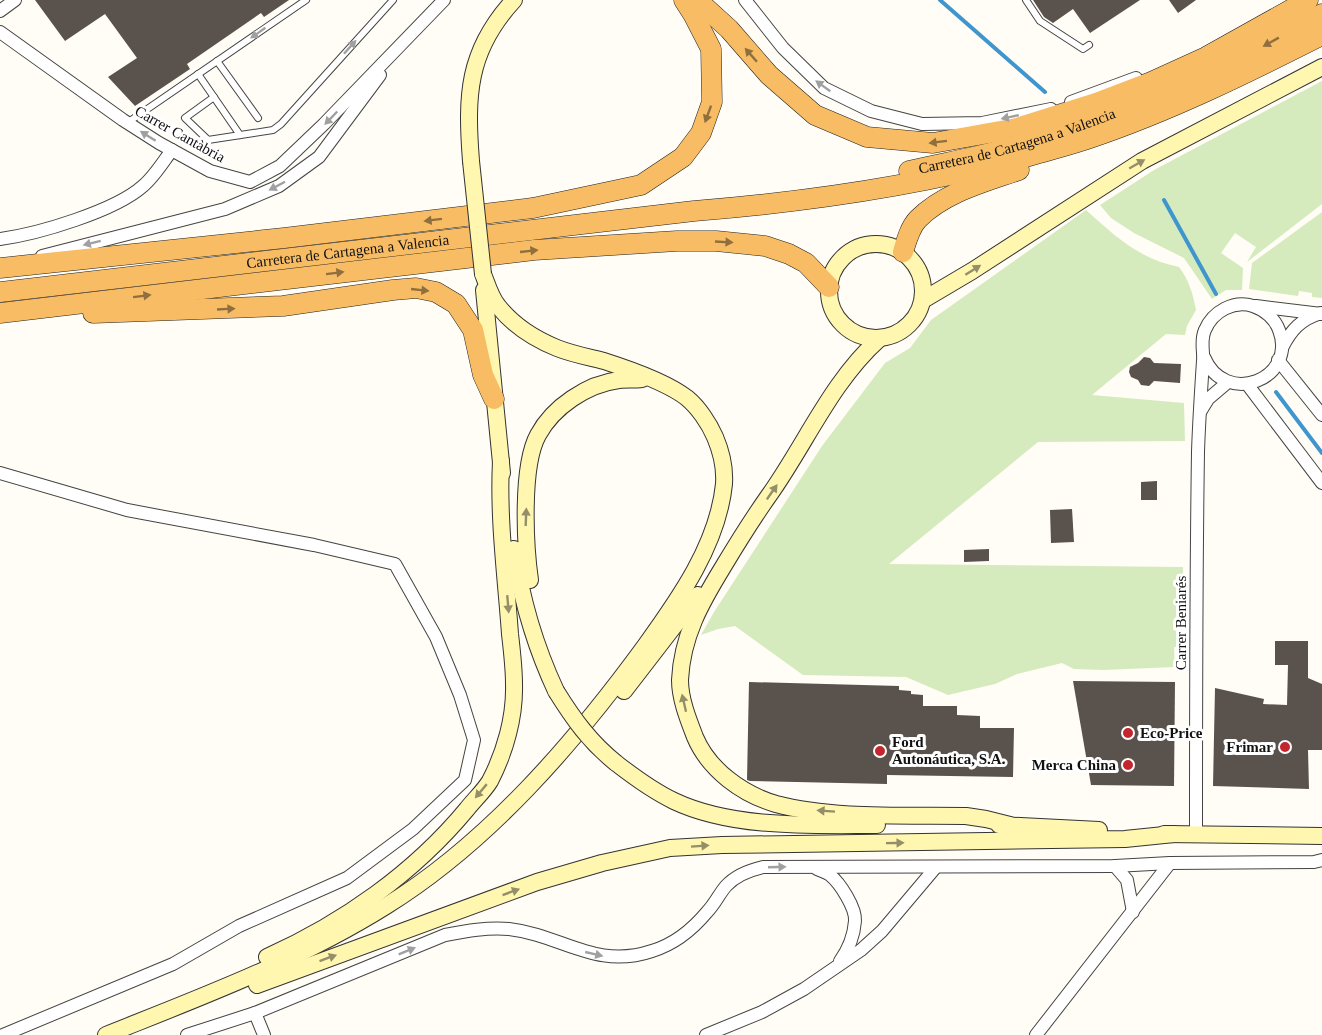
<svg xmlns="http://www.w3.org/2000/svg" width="1322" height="1035" font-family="Georgia,serif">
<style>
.green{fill:#d5ebbd}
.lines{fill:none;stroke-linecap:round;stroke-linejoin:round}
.stream{stroke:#3f96cf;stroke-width:4}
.building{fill:#5a524d}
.service-casing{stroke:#444;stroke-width:8}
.minor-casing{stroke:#444;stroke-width:14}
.secondary-casing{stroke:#333;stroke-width:18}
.trunk-casing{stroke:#222;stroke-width:21}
.service{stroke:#fff;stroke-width:6}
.minor{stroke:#fff;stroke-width:12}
.secondary{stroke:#fff6b0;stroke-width:16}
.trunk{stroke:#f7bc64;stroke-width:20}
.secondary-bridge-casing{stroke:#333;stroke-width:18;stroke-linecap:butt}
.secondary-bridge{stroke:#fff6b0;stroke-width:16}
.oneway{fill:#a0a0a0}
.oneway2{fill:#906f3f}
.oneway3{fill:#948f68}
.poi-dot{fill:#c4262e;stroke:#fff;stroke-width:2}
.labels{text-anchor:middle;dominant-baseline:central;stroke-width:6;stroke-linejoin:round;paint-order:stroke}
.street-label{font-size:15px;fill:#111;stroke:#fff}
.poi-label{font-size:15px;font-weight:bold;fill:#111;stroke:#fff;text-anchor:start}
</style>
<rect width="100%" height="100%" fill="#fffdf5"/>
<!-- green -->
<g class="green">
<path d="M1322 81V204L1247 262 1256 247 1235 233 1221 253 1243 268 1242 290H1226L1212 299 1184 258 1134 233 1111 218 1100 205 1154 170Z"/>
<path d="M1086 210C1115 236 1139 259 1179 267 1189 280 1193 294 1196 310L1187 326 1185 335 1166 334 1092 395 1184 403 1185 441 1038 442 889 564 1183 567 1182 647H1174L1175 667 1103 670 1074 669 1062 663 1017 674 995 684 948 695 906 677 803 675 735 626 718 629 701 635 714 612 822 446 885 363 910 348 931 320Z"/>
<path d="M1322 212V298L1312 297V293L1299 291 1298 296 1249 289 1252 263Z"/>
</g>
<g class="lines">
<!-- stream -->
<g class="stream">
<path d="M940 0 1045 92"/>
<path d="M1164 200 1216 294"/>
<path d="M1276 392 1322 453"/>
</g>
</g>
<!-- building -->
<g class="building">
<path d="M35 0H289L264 17 261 13 187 64 190 69 135 106 108 77 137 58 105 14 65 41Z"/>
<path d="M1033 0H1140L1090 33 1073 9 1053 23 1044 17Z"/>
<path d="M1169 0H1196L1178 13Z"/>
<path d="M1144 357 1150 358 1154 363 1181 364 1180 383 1154 381 1149 386 1141 385 1138 380 1131 377 1129 372 1130 367 1138 363Z"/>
<path d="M1157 481V500H1141V482Z"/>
<path d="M1072 509 1074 542 1051 543 1050 510Z"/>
<path d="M989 549V561L964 562V550Z"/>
<path d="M1275 641H1308V678L1322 684V750H1308L1309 789 1213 786 1215 688 1264 699 1263 704 1287 705 1288 665H1275Z"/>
<path d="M1073 681 1175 682 1174 786 1091 785Z"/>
<path d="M749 682 899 686V690L911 691V694L923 695V706H957V715L980 716V728H1014L1013 777 887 775V784L750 781 747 780Z"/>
</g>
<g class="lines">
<defs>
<g id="service">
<path d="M1026 0 1040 21 1083 49 1089 45"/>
<path d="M217 61 258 118"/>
<path d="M198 74 240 135"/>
<path d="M214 97 185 118 208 140 273 130 281 124 393 0"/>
<path d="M127 123 306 0"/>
</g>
<g id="minor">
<path d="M745 0 783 48 824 88 871 111 922 124 982 123 1051 109"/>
<path d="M0 11 15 0"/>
<path d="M0 32 123 120 159 143 210 171 250 182 280 166 324 124 444 0"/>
<path d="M1071 102 1136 78"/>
<path d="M0 239C38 234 115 211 143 186 154 177 163 162 172 150"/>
<path d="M42 256 225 209 279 186 319 157 380 75"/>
<path d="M1256 306 1322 314"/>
<path d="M1282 348C1291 330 1301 319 1321 313"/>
<path d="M1278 360 1322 415"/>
<path d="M1247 384 1322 483"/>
<path d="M1200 412 1208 399 1228 382"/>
<path d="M0 473 127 510 314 545 395 564 436 637 460 695 474 740 465 780 413 829 347 878 239 926 173 964 3 1035"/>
<path d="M1196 834C1196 707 1196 579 1198 452 1199 421 1201 391 1203 361 1204 350 1200 341 1205 330 1213 311 1234 300 1253 306 1265 310 1275 319 1279 330 1298 379 1225 408 1204 357"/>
<path d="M1115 866 1127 880 1133 912"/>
<path d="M817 869C821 871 826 872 830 875 840 883 856 908 855 921 854 935 848 950 840 961"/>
<path d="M255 1013 264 1035"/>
<path d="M187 1035 255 1013 445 935C466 931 488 927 509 929 562 935 595 970 652 951 675 944 692 930 707 912 715 904 719 894 726 886 735 876 750 870 763 867L1115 866 1170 863 1314 862 1322 860"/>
<path d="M706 1035 762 1012 804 989 861 950 882 931 936 867"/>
<path d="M1036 1035 1170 863"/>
</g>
<g id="secondary">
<path d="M471 161C466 96 467 51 514 0"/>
<circle cx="876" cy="291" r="47"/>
<path d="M484 290 502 473"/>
<path d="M923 300 972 271 1142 161 1322 67"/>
<path d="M879 339C832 381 806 443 770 494 753 518 738 542 723 567 701 603 682 636 680 680 680 699 688 719 695 737 709 770 742 794 776 804 832 819 908 815 966 816L986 819 1010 825"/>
<path d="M514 549C521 598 535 646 556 691"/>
<path d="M530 580C525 545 521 466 538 435 553 407 587 384 619 380 626 379 634 380 642 379"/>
<path d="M624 691 698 595"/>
<path d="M616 763C634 777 653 791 674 801 733 829 813 825 877 825"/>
<path d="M999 825 1099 830"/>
<path d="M1164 834 1322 836"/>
<path d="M267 957C343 923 414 873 467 809 474 800 484 791 490 781 505 752 515 717 514 684 514 668 512 651 510 634 506 577 498 519 501 461"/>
<path d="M257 985 537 882 602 863 670 848 722 845 1125 839 1174 834"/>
<path d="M106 1035C201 997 298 961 386 906 489 842 574 743 645 646 679 599 718 544 724 484 725 469 721 451 715 437 709 423 698 407 687 398 668 383 626 368 604 361 588 357 572 354 557 348 535 339 513 325 498 306 491 298 487 284 483 274"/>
</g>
<g id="trunk">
<path d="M697 0 729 29 769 75 815 115 867 137 933 143 1017 128 1096 103 1151 82 1206 57 1308 0"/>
<path id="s1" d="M909 171C938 164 969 159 998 151 1112 121 1219 70 1322 14"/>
<path d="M903 252C906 242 910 227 918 219 945 192 985 182 1019 170"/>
<path d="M0 268 284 238 533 208 641 185 683 157 701 133 712 102 711 49 693 14 684 0"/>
<path id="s2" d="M0 292 694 211C807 202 919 186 1029 156 1049 150 1070 145 1090 138 1170 111 1247 73 1322 35"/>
<path d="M0 313 534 250 677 241H716L765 246 789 254 806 263 829 287"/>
<path d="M93 313 283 306 393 290 416 288 436 292 456 304 473 330 483 375 494 399"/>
</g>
</defs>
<!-- service casing -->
<use href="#service" class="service-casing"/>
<!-- minor casing -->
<use href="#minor" class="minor-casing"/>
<!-- secondary casing -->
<use href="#secondary" class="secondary-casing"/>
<!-- trunk casing -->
<use href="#trunk" class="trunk-casing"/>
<!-- service -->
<use href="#service" class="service"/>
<!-- minor -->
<use href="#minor" class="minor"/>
<!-- secondary -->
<use href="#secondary" class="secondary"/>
<!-- trunk -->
<use href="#trunk" class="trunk"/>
<defs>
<g id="secondary-bridge">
<path d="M471 161 483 274"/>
<path d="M556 691C574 720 590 742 616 763"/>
</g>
</defs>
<!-- secondary-bridge casing -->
<use href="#secondary-bridge" class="secondary-bridge-casing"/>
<!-- secondary-bridge -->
<use href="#secondary-bridge" class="secondary-bridge"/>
</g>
<!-- one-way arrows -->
<defs><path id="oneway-solid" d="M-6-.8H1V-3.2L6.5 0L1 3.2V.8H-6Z" transform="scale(1.5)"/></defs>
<g class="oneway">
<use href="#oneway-solid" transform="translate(258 33) rotate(145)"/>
<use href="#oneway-solid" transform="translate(350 47) rotate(-48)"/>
<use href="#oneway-solid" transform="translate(823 86) rotate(-144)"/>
<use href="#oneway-solid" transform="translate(1010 117) rotate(168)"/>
<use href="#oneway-solid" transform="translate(331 118) rotate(134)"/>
<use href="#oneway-solid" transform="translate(148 136) rotate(-148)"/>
<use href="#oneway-solid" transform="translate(277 186) rotate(152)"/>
<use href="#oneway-solid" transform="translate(92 243) rotate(166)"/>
<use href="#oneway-solid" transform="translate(777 867) rotate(-2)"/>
<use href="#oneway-solid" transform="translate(407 951) rotate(-22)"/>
<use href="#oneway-solid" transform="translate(594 954) rotate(13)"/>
</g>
<g class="oneway2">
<use href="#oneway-solid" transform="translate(1271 42) rotate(151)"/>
<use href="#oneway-solid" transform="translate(751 55) rotate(-131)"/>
<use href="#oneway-solid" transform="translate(708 114) rotate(110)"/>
<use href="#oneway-solid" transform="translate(938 142) rotate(173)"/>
<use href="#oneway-solid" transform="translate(433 220) rotate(173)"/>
<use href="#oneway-solid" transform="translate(724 242) rotate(3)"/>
<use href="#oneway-solid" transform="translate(529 251) rotate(-6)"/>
<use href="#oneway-solid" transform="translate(335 273) rotate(-7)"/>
<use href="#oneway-solid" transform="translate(420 290) rotate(6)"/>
<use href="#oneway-solid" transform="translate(142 296) rotate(-7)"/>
<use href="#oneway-solid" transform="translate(226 309) rotate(-3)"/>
</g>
<g class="oneway3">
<use href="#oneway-solid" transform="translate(1137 164) rotate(-30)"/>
<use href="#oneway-solid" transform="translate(973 270) rotate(-32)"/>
<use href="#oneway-solid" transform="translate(772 492) rotate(-55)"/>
<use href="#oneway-solid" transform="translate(526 517) rotate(-88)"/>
<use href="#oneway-solid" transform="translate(508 604) rotate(85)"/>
<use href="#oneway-solid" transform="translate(684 703) rotate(-103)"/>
<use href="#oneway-solid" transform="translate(481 791) rotate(130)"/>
<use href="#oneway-solid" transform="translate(826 811) rotate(-176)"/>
<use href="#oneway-solid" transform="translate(895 843) rotate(-1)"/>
<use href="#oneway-solid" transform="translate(700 846) rotate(-4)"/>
<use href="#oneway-solid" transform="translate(511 892) rotate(-20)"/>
<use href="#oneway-solid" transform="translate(328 958) rotate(-20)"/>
</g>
<!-- markers -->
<g class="poi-dot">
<circle cx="1128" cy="733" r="6"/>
<circle cx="1285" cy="747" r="6"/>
<circle cx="880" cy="751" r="6"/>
<circle cx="1128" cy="765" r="6"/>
</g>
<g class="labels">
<!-- street labels -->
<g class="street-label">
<text transform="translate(180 134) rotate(29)">Carrer Cantàbria</text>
<text stroke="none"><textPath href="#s1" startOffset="112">Carretera de Cartagena a Valencia</textPath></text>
<text stroke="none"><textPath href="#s2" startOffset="350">Carretera de Cartagena a Valencia</textPath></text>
<text transform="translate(1181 623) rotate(-90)">Carrer Beniarés</text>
</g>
<!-- poi labels -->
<g class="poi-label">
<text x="1140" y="733">Eco-Price</text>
<text x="892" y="742">Ford<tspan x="892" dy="17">Autonáutica, S.A.</tspan></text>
<text x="1273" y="747" text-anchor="end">Frimar</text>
<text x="1116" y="765" text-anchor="end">Merca China</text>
</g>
</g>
</svg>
